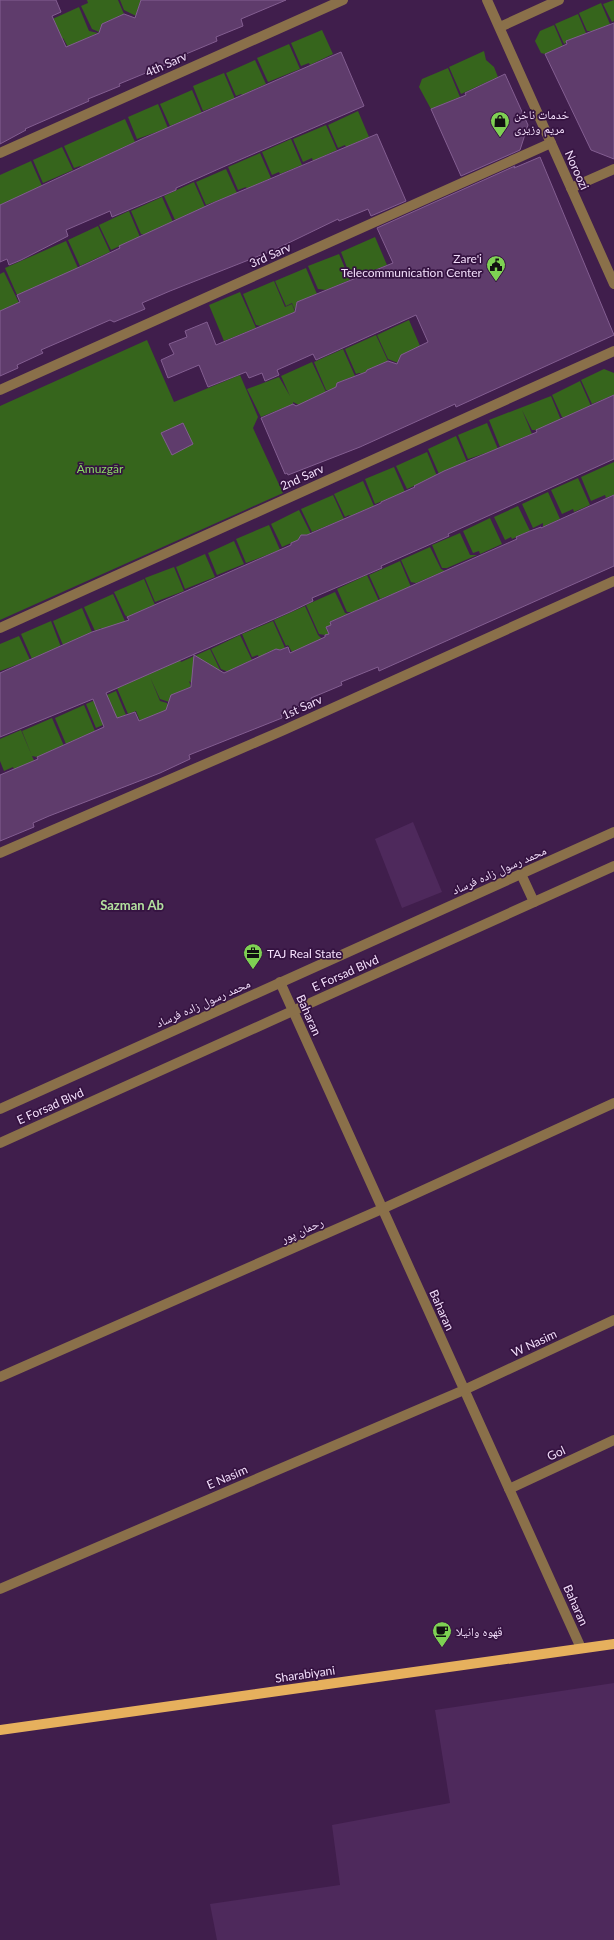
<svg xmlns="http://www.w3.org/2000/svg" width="614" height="1940" font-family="Lato,'Noto Naskh Arabic',sans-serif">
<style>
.built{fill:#4e295c}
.green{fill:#36651c}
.building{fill:#5f3c6c;stroke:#835e91}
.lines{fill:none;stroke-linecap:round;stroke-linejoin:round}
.minor{stroke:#8a704a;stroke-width:10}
.major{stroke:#e6b05d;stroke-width:10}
.labels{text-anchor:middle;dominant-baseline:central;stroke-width:3.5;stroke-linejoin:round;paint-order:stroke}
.street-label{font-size:12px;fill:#f3dffb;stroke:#351341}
.poi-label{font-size:12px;fill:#f3dffb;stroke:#351341;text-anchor:start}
.park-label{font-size:12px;fill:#8ad864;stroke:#351341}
.neighbourhood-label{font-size:13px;font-weight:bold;fill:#b3e09f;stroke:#351341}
</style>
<rect width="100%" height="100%" fill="#401e4c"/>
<!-- built -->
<g class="built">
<path d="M413 822 442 892 402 908 375 839Z"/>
<path d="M614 1683V1940H217L210 1904 340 1885 332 1825 450 1803 435 1710Z"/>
</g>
<!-- green -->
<g class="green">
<path d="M87 0H118L124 14 102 24 99 32 92 29 81 6 88 3Z"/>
<path d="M120 0H155L136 16 124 10Z"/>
<path d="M614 0V21L612 22 603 4Z"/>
<path d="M601 3 610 24 595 31H587L579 13Z"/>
<path d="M79 7 89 31 98 33 68 47 63 38 57 41 48 21Z"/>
<path d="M578 14 586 33 564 44 555 24Z"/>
<path d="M554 25 563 46 545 54 541 53 535 41 540 31Z"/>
<path d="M322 30 333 54 310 65 309 63 301 66 291 43Z"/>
<path d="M289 44 300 69 268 82 257 58Z"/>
<path d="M484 51 486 60 494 67 498 77 461 94 449 67Z"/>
<path d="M255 60 266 84 242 95 241 94 236 96 226 73Z"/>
<path d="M448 68 460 97 436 107 432 111 419 87 422 79Z"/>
<path d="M224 73 235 99 203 111 193 86Z"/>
<path d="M192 90 202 113 170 126 160 104Z"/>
<path d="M158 104 168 128 137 139 128 117Z"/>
<path d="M358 111 369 137 346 147 345 145 338 148 328 125Z"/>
<path d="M125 119 135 142 81 167 80 166 74 168 64 146Z"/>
<path d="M326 125 337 150 313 161 312 158 303 162 293 139Z"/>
<path d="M291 139 302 165 280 174 279 172 272 175 262 152Z"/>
<path d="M62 147 73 170 43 183 33 160Z"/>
<path d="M260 153 271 178 247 189 246 187 238 190 228 167Z"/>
<path d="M31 161 42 186 0 205V175Z"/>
<path d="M226 169 237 193 206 205 196 182Z"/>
<path d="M194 182 205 207 175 220 164 196Z"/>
<path d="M162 197 173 222 145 235 141 234 131 211Z"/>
<path d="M129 211 140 237 111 250 99 225Z"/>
<path d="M98 226 110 252 80 266 68 240Z"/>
<path d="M375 237 387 265 358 277 357 276 351 278 341 252Z"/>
<path d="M66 241 78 268 17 295 5 268Z"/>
<path d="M339 254 350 280 326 290 318 289 308 266Z"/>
<path d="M306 268 317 294 297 302 295 310 292 303 286 306 275 281Z"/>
<path d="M4 272 19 303 0 311V274Z"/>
<path d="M274 281 285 307 292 304 295 312 261 326 256 325 243 294Z"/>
<path d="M240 292 256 328 224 341 209 305Z"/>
<path d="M409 320 420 346 401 355 398 363 388 359 377 335Z"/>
<path d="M376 335 388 361 367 370 366 376 359 373 356 374 345 349Z"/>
<path d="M147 340 174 402 240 375 258 417 253 428 283 493 0 620V406Z"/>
<path d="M343 349 355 376 337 383 335 392 326 390 314 362Z"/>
<path d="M312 362 326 392 305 402 303 407 293 402V404L261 417 247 389 279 377 290 396 281 376Z"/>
<path d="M604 369 614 373V395L592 404 581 380Z"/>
<path d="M580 381 591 406 566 418 562 417 552 395Z"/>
<path d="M551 396 561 420 536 430H532L522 410 532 434 500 447 489 420Z"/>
<path d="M487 423 498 449 468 459 458 435Z"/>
<path d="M456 436 467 462 439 474 428 449Z"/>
<path d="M427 452 437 476 407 489 396 466Z"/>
<path d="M614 462V495L606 498 605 495 591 501 581 477Z"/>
<path d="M394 467 405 492 375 504 365 479Z"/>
<path d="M578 478 590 505 574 512 573 509 562 514 551 490Z"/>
<path d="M363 481 374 506 350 516 349 515 345 517 334 494Z"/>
<path d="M548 492 560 519 543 527V523L533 528 522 504Z"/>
<path d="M333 495 344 519 312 532 301 509Z"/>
<path d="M518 506 530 531 512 539 511 537 505 540 494 517Z"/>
<path d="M299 510 311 534 303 535 298 540 282 547 271 524Z"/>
<path d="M490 518 502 544 480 554 479 551 473 553 463 531Z"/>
<path d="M269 525 280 550 246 563 236 539Z"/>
<path d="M460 533 470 555H477L447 568H442L432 545Z"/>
<path d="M234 541 244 564 217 575 208 553Z"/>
<path d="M430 547 441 569 445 571 416 583 411 582 401 560Z"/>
<path d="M205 554 215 577 185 589 176 567Z"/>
<path d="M400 561 411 587 380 599 369 575Z"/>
<path d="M174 567 184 591 155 602 145 578Z"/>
<path d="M367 575 379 601 354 612H347L337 589Z"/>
<path d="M144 579 155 605 127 617 125 615 114 592Z"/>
<path d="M335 592 345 613 349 614 330 622 331 625 326 627 329 634 325 635 319 634 306 605Z"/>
<path d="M113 594 125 621 128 622 104 633 101 628 95 631 84 607Z"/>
<path d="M305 606 318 635 322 639 292 652 288 645 286 646 274 620Z"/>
<path d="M82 608 92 632 63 645 53 621Z"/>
<path d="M51 621 61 647 32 659 21 634Z"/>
<path d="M273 621 285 648 280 650 276 649 266 653V656L259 659 258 655 252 657 242 634Z"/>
<path d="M240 635 252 660 233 669 231 673 221 669 211 649Z"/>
<path d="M19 636 30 660 0 671V644Z"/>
<path d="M210 649 221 672 200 690 189 681 191 687 171 695 169 702 160 699 150 677 160 701 167 703 169 709 140 721 136 711 128 714 117 688 180 660 181 662Z"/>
<path d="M116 691 126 715 96 728 86 704Z"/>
<path d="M84 705 95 731 66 744 55 718Z"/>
<path d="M52 718 64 746 37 757 32 756 38 769 17 777 13 767 4 771 0 761V739L21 730 32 756 22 731Z"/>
</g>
<!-- building -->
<g class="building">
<path d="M0 0H56L61 12 52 16 66 47 99 33 102 24 124 14 135 18 141 0H286L241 19 243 26 216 37 217 41 186 54 187 56 119 84 120 86 88 99 89 101 25 129 26 130 0 144Z"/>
<path d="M614 23V159L591 150 545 54 567 44 566 41Z"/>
<path d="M341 52 364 106 223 167 176 188V190L112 217 110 211 66 230 68 236 21 260 9 265 7 259 0 262V205L144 138Z"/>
<path d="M505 74 528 125 520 150 461 176 431 109 466 95 465 93Z"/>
<path d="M377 134 406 201 371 216 368 209 339 221 338 219 274 250 170 291 142 303 145 309 114 322 110 320 41 350 43 353 17 365 18 368 0 376V311L20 302 17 295 84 265 120 248 119 246 215 202Z"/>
<path d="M540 157 614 335 456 407 455 404 360 447 288 475 287 473 285 474 261 418 293 404 296 406 336 387 337 383 366 372 367 370 388 361 397 364 401 355 428 342 416 315 316 360 313 354 277 370 279 375 265 381 262 373 249 378 246 372 208 387 199 365 168 378 161 360 174 354 169 344 187 337 185 331 207 322 216 345 295 312 297 302 393 263 377 228 515 166 514 168Z"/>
<path d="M614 395V459L448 534 449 536 381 566 382 568 312 598 313 601 290 612 106 693 117 718 135 712 139 721 166 710 171 695 191 687 194 655 224 673 276 649 280 650 288 647 290 653 325 637V635L329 634 326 627 331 625 330 622 517 539 516 537 530 531 541 527V528L614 495V566L379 671 378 667 341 682 342 685 311 698 312 701 281 714 282 718 189 755 190 759 160 773 49 816 33 823 34 827 0 841V775L38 759 37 757 104 727 93 699 0 737V673L92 632 129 620 127 617 291 545V543L298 540 301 535H307L381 503V502L415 487 414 486 444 471 537 432 536 430Z"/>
<path d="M183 423 193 444 172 455 161 433Z"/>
</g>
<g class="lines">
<!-- minor -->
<g class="minor">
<path d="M487 0 614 284"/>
<path d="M500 27 559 0"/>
<path d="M0 153 343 0"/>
<path d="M571 188 614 169"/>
<path d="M0 390 551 143"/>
<path d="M0 628 614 351"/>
<path d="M0 853 284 730 614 581"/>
<path d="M521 874 534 902"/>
<path d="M280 982 581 1648"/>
<path d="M0 1109 614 832"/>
<path d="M0 1143 614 866"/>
<path d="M0 1377 382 1209 614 1103"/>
<path d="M509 1489 614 1440"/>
<path d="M0 1589 464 1390 614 1320"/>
</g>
<!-- major -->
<path class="major" d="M0 1730 614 1644"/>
</g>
<!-- icons -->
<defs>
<symbol id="shop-pin" viewBox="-11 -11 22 30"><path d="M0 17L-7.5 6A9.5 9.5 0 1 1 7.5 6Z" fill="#7ed153" stroke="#351341"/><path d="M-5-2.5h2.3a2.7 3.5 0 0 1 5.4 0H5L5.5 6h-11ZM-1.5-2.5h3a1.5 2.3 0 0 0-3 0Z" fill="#111"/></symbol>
<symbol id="civic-pin" viewBox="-11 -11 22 30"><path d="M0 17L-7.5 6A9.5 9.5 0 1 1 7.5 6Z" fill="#7ed153" stroke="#351341"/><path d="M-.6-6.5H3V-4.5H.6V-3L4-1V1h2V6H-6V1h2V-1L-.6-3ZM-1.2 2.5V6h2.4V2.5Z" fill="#111"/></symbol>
<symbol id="office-pin" viewBox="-11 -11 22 30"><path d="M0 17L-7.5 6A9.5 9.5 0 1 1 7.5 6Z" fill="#7ed153" stroke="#351341"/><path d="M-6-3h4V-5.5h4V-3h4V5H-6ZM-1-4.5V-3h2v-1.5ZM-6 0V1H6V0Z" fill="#111"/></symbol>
<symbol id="cafe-pin" viewBox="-11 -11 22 30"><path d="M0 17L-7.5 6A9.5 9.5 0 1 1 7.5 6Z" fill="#7ed153" stroke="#351341"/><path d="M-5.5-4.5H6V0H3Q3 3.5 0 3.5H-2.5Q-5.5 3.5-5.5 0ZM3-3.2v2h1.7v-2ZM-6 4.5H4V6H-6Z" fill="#111"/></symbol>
</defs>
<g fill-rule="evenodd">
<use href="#shop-pin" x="489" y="110" width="22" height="30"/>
<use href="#civic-pin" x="485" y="254" width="22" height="30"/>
<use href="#office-pin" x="242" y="942" width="22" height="30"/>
<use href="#cafe-pin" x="431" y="1620" width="22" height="30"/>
</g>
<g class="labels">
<!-- street labels -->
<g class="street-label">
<text transform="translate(166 64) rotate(-24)">4th Sarv</text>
<text transform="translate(577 170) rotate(66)">Noroozi</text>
<text transform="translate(270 255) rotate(-24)">3rd Sarv</text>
<text transform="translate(302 477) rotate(-24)">2nd Sarv</text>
<text transform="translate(302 707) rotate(-24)">1st Sarv</text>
<text transform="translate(499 870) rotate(-24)">محمد رسول زاده فرساد</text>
<text transform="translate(345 973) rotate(-24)">E Forsad Blvd</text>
<text transform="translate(203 1003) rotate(-24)">محمد رسول زاده فرساد</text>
<text transform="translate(309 1015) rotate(66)">Baharan</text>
<text transform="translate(50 1106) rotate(-24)">E Forsad Blvd</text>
<text transform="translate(302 1230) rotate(-24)">رحمان پور</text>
<text transform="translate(442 1310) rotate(66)">Baharan</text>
<text transform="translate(534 1343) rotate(-25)">W Nasim</text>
<text transform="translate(556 1453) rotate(-25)">Gol</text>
<text transform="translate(227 1477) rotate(-23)">E Nasim</text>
<text transform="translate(576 1605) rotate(66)">Baharan</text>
<text transform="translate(305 1674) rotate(-8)">Sharabiyani</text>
</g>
<!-- poi labels -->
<g class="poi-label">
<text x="514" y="114">خدمات ناخن<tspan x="514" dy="14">مریم وزیری</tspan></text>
<text x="482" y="258" text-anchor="end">Zare'i<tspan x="482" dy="14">Telecommunication Center</tspan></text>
<text x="267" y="953">TAJ Real State</text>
<text x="456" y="1631">قهوه وانیلا</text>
</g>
<!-- park labels -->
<g class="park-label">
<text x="100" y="468">Āmuzgār</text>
</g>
<!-- neighbourhood labels -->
<g class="neighbourhood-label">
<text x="132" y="905">Sazman Ab</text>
</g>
</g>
</svg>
